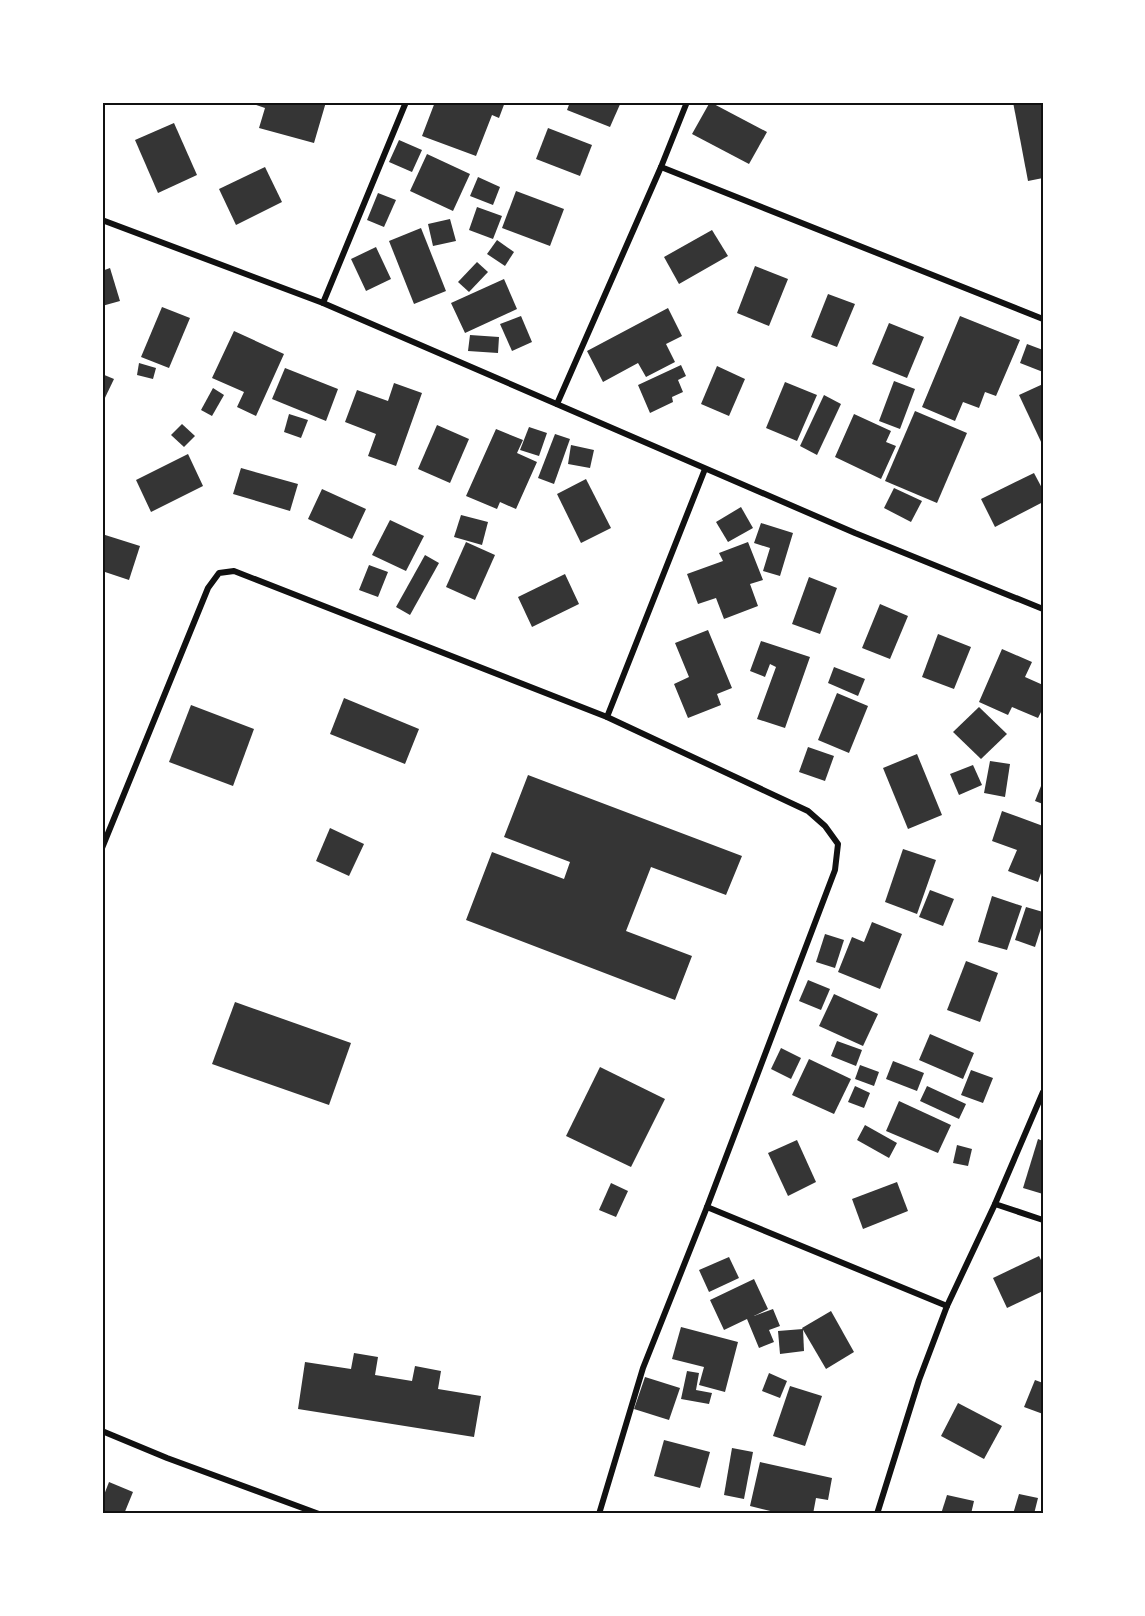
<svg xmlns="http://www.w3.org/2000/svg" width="1145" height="1616" font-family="'Source Serif 4',serif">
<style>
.building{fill:#353535}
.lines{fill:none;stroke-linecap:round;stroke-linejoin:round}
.minor{stroke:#111;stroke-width:6}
.neatline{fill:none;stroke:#111;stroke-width:2}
</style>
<rect width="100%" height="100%" fill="#fff"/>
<!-- building -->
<g class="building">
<path d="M247 102H326L314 143 259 128 265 108Z"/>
<path d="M435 102H505L499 118 492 115 476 156 422 136Z"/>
<path d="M570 102H621L610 127 567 110Z"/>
<path d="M710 102 767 132 749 164 692 134Z"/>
<path d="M1013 102H1043V178L1028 181Z"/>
<path d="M174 123 197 175 158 193 135 140Z"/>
<path d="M548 128 592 145 580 176 536 159Z"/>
<path d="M399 140 422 150 412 172 389 162Z"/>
<path d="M427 154 470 174 453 211 410 191Z"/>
<path d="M265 167 282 202 236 225 219 189Z"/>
<path d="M478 177 500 187 493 205 470 196Z"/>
<path d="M516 191 564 209 550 246 502 228Z"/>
<path d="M378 193 396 200 384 227 367 220Z"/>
<path d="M477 207 502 216 493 239 469 230Z"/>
<path d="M450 219 456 241 433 246 428 224Z"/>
<path d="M421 228 446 291 414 304 389 241Z"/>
<path d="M712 230 728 256 679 284 664 257Z"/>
<path d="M497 240 514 252 505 266 487 254Z"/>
<path d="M376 247 391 279 366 291 351 259Z"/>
<path d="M477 262 488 272 469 292 458 282Z"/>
<path d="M755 266 788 279 769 326 737 313Z"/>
<path d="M110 268 120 301 102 306V271Z"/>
<path d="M504 279 517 309 465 333 451 303Z"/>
<path d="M828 294 855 304 837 347 811 337Z"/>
<path d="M162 307 190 318 169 368 141 357Z"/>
<path d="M668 308 682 336 666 344 675 362 646 377 638 363 603 382 587 351Z"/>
<path d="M521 316 532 342 512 351 500 324Z"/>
<path d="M960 316 1020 340 996 396 985 392 979 408 963 402 955 421 922 407Z"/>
<path d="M889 323 924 337 907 378 872 364Z"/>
<path d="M234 331 284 354 256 416 237 407 244 392 212 378Z"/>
<path d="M470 335 499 337 498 353 468 351Z"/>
<path d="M1027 344 1043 350V372L1020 363Z"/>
<path d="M139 363 156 368 153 379 137 375Z"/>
<path d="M681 365 686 376 678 380 683 392 672 397 673 402 650 413 638 385Z"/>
<path d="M717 366 745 379 729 416 701 404Z"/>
<path d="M285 368 338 389 326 421 272 399Z"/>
<path d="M102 374 114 379 102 404Z"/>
<path d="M894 381 915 389 900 429 879 421Z"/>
<path d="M785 382 817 395 797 441 766 428Z"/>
<path d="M394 383 422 393 396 466 368 456 376 434 345 422 357 390 388 401Z"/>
<path d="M1043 384V446L1019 395Z"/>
<path d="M213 388 224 395 212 416 201 410Z"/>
<path d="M824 395 841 404 817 455 800 446Z"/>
<path d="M915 411 967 433 937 503 885 481Z"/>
<path d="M289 414 308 420 301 438 284 432Z"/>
<path d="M854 414 891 431 886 442 896 446 881 479 835 457Z"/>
<path d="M182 424 195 436 184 447 171 435Z"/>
<path d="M437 425 469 439 450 483 418 469Z"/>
<path d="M529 427 547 433 539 456 520 450Z"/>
<path d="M496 429 523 440 517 453 537 462 516 509 500 502 497 509 466 496Z"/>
<path d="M555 434 570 439 554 484 538 478Z"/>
<path d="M571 445 594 450 590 468 568 464Z"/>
<path d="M188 454 203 486 151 512 136 480Z"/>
<path d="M241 468 298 484 290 511 233 494Z"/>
<path d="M1034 473 1043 490V502L995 527 981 499Z"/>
<path d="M586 479 611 528 581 543 557 494Z"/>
<path d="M894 488 922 501 911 522 884 508Z"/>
<path d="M322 489 366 509 352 539 308 519Z"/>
<path d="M741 507 753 528 728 542 716 522Z"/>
<path d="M461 515 488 522 482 545 454 537Z"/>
<path d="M390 520 424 536 406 571 372 555Z"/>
<path d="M761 523 793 533 780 576 763 571 770 548 754 543Z"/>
<path d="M102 534 140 546 129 580 102 571Z"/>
<path d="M466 542 495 555 475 600 446 587Z"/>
<path d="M748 542 763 580 750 584 758 606 724 619 716 598 698 604 687 574 723 561 719 553Z"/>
<path d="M425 555 439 563 410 615 396 607Z"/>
<path d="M369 565 388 572 378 597 359 590Z"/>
<path d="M565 574 579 604 532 627 518 597Z"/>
<path d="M809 577 837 588 820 634 792 624Z"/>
<path d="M880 604 908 616 890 659 862 648Z"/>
<path d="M708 630 732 688 717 694 721 705 688 718 674 684 689 677 675 643Z"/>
<path d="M938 634 971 647 954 689 922 677Z"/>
<path d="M761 641 810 657 785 728 757 719 776 667 770 664 765 677 750 671Z"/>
<path d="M1002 649 1032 662 1025 677 1043 685V708L1038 718 1012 707 1008 715 979 702Z"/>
<path d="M834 667 865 679 858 696 828 683Z"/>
<path d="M837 693 868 706 849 753 818 740Z"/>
<path d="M344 698 419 729 405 764 330 734Z"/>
<path d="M191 705 254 729 233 786 169 762Z"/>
<path d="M979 707 1007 734 981 759 953 732Z"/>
<path d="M808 747 834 756 825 781 799 772Z"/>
<path d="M917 754 942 815 908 829 883 768Z"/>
<path d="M990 761 1010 764 1005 797 984 793Z"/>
<path d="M973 765 982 785 959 795 950 774Z"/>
<path d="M528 775 742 856 726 895 651 867 626 931 692 956 675 1000 466 920 492 852 564 879 570 862 504 837Z"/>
<path d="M1043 781V804L1035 801Z"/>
<path d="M1002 811 1043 826V867L1038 882 1008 871 1017 850 992 841Z"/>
<path d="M330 828 364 844 349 876 316 861Z"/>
<path d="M903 849 936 860 917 914 885 902Z"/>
<path d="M930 890 954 899 943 926 919 917Z"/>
<path d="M992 896 1022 906 1007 950 978 942Z"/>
<path d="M1026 907 1043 912V922L1035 947 1015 940Z"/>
<path d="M872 922 902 934 880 989 838 972 852 937 864 942Z"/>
<path d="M825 934 844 940 835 968 816 962Z"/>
<path d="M966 961 998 973 980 1022 947 1010Z"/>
<path d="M808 980 830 989 821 1010 799 1001Z"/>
<path d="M834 994 878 1014 863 1046 819 1026Z"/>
<path d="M235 1002 351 1043 329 1105 212 1064Z"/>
<path d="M930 1034 974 1053 963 1079 919 1060Z"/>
<path d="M837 1041 862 1050 856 1066 831 1056Z"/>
<path d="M781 1048 801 1058 791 1079 771 1069Z"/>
<path d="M809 1059 851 1079 834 1114 792 1095Z"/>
<path d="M893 1061 924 1073 917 1091 886 1079Z"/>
<path d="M860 1065 879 1072 874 1086 855 1079Z"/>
<path d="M600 1067 665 1099 631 1167 566 1136Z"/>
<path d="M971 1070 993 1078 983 1103 961 1095Z"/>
<path d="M855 1086 870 1093 864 1108 848 1102Z"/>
<path d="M927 1086 966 1104 959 1119 920 1101Z"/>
<path d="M899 1101 951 1125 938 1153 886 1131Z"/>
<path d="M865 1125 897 1143 889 1158 857 1140Z"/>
<path d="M1038 1139 1043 1141V1194L1023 1188Z"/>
<path d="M797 1140 816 1182 788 1196 768 1153Z"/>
<path d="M957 1145 972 1149 968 1166 953 1163Z"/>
<path d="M897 1182 908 1211 863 1229 852 1199Z"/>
<path d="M611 1183 628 1191 616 1217 599 1210Z"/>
<path d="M1039 1256 1043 1264V1291L1007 1308 993 1278Z"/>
<path d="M729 1257 739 1278 709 1292 699 1270Z"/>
<path d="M754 1279 768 1309 754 1316 773 1309 780 1326 769 1330 774 1342 759 1348 747 1319 724 1330 710 1300Z"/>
<path d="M831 1311 854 1352 826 1369 802 1328Z"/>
<path d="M681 1327 738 1342 725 1392 699 1385 704 1367 672 1359Z"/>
<path d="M803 1329 804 1351 780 1354 778 1331Z"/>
<path d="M354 1353 378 1357 375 1375 412 1381 415 1366 441 1371 438 1389 481 1396 474 1437 298 1409 305 1362 351 1369Z"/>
<path d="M687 1371 699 1373 696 1390 712 1393 709 1404 681 1399Z"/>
<path d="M769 1373 787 1381 780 1398 762 1391Z"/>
<path d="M645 1377 680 1388 669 1420 634 1409Z"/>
<path d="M1035 1380 1043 1383V1414L1024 1407Z"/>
<path d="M790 1386 822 1396 805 1446 773 1436Z"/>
<path d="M958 1403 1002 1426 984 1459 941 1436Z"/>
<path d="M664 1440 710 1452 700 1488 654 1476Z"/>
<path d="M732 1448 753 1452 744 1499 724 1495Z"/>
<path d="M760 1462 832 1478 828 1500 816 1498 813 1514H783L750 1506Z"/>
<path d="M109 1482 133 1492 124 1514H102V1500Z"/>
<path d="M1019 1494 1038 1498 1034 1514H1013Z"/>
<path d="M947 1495 974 1501 971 1514H941Z"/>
</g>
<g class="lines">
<!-- minor -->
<g class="minor">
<path d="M661 167 1043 319"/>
<path d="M102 220 323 303 855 533 1043 609"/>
<path d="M323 303 406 102"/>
<path d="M557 404 661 167 687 102"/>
<path d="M607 717 705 469"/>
<path d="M102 848 208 588 219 573 234 571 607 717 808 811 825 826 838 844 835 870 707 1207 643 1368 599 1514"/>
<path d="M995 1204 1043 1220"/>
<path d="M707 1207 947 1306"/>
<path d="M102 1431 167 1458 319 1514"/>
<path d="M877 1514 919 1380 947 1306 995 1204 1043 1092"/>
</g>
</g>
<!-- border -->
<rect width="1145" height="1616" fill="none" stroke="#ffffff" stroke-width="207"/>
<rect x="104" y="104" width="938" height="1408" class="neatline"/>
</svg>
